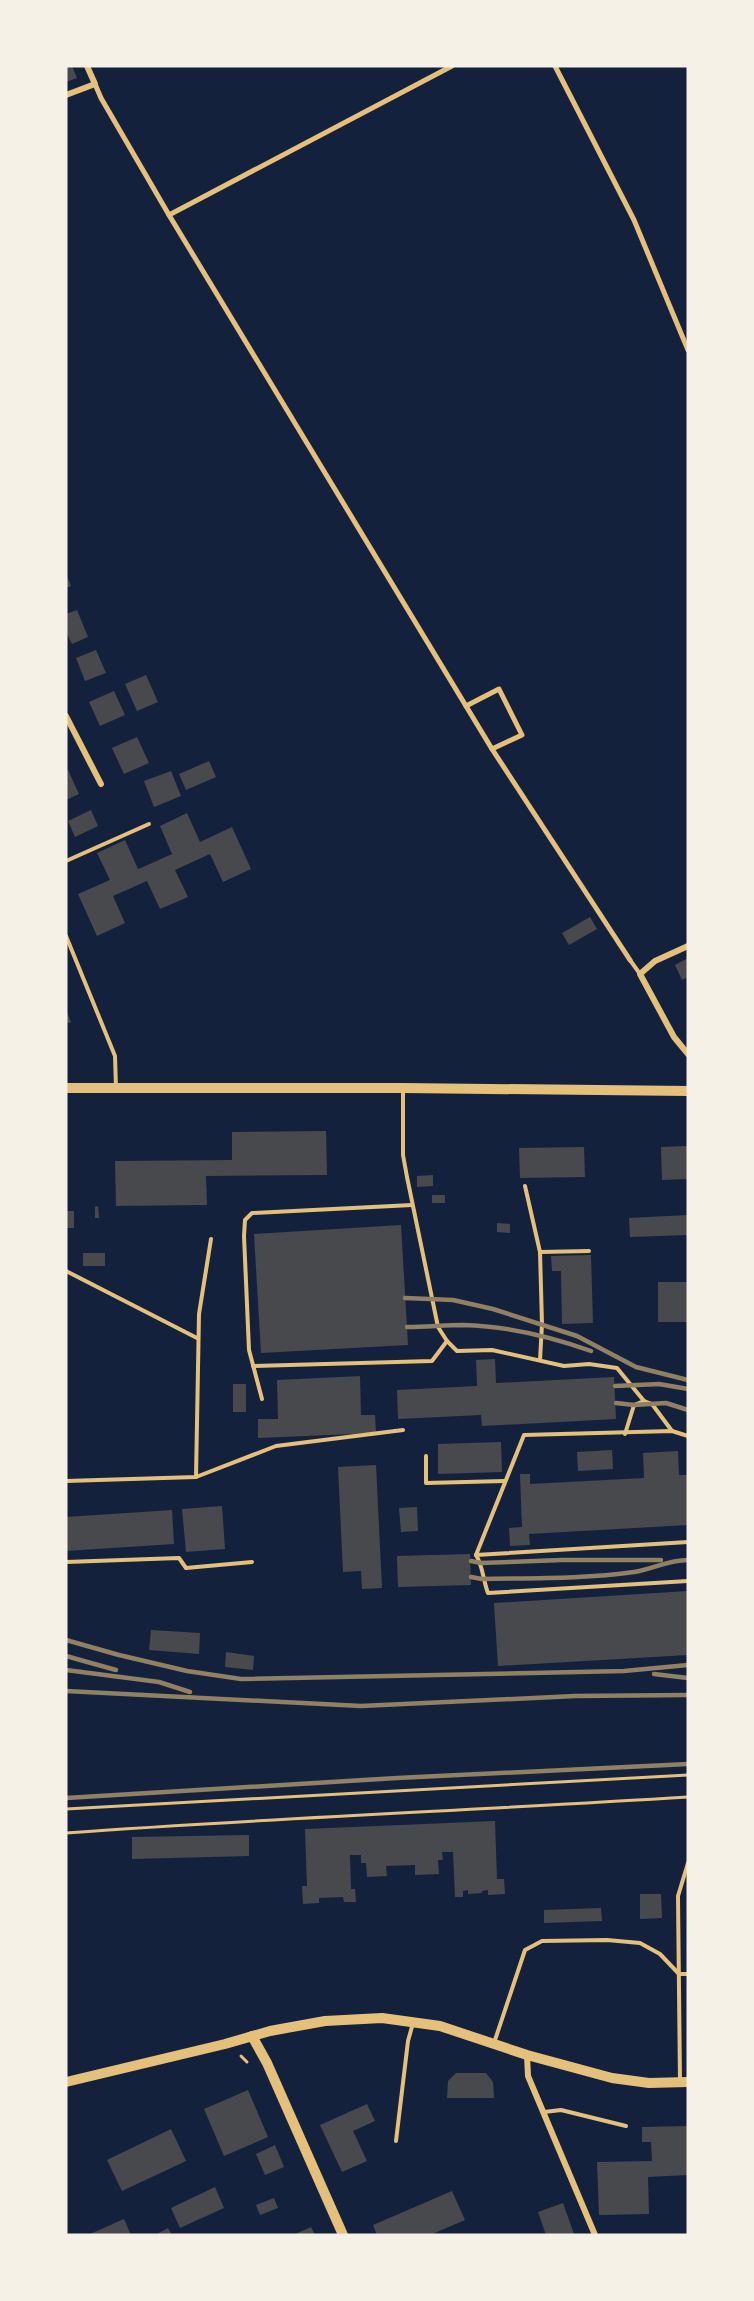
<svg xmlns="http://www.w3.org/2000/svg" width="754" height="2301" font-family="Overpass,sans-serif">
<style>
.building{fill:#48494c}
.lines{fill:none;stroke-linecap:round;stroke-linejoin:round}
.path{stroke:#e5c07b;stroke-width:3}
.service{stroke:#e5c07b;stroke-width:4}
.pedestrian{stroke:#e5c07b;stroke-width:5}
.minor{stroke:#e5c07b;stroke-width:6}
.tertiary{stroke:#e5c07b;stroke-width:10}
.rail{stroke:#918062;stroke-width:4.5}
</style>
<rect width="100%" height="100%" fill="#14213d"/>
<!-- building -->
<g class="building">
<path d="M66 66H72L77 78 66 82Z"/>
<path d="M66 574 71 586 66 588Z"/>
<path d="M77 610 88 637 72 644 66 632V614Z"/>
<path d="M96 650 106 673 85 681 76 658Z"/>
<path d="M146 675 158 702 137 711 125 684Z"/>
<path d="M114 691 125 715 100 726 89 702Z"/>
<path d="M137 737 149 763 124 774 112 748Z"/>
<path d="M209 761 216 777 186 790 179 774Z"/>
<path d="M68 770 79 794 66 800V771Z"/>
<path d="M171 771 181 796 154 807 144 781Z"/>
<path d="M91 810 98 826 75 837 68 821Z"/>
<path d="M187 813 200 842 232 827 251 869 223 882 210 854 175 870 188 897 160 909 147 881 113 896 125 923 97 936 78 894 110 880 97 853 125 840 138 869 141 868 172 854 160 826Z"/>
<path d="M590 917 597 929 569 945 562 933Z"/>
<path d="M688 958V977L682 980 675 965Z"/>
<path d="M66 1010 71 1022 66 1024Z"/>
<path d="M326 1131 327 1175 206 1176 207 1205 116 1206 115 1161 232 1160V1132Z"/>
<path d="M688 1146V1179L662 1180 661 1147Z"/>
<path d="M584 1147 585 1177 520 1178 519 1148Z"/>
<path d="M433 1175V1186L417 1187V1176Z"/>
<rect x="432" y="1195" width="13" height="8"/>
<path d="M98 1206 99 1218H95V1207Z"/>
<rect x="66" y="1211" width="8" height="17"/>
<path d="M688 1215V1235L630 1237 629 1218Z"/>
<path d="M497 1223 510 1224V1233L497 1232Z"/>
<path d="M401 1225 408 1345 261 1353 254 1234Z"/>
<rect x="83" y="1253" width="22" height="13"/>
<path d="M591 1255 593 1323 562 1324 561 1271H552L551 1256Z"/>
<rect x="658" y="1282" width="30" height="40"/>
<path d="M495 1359 496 1383 614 1377 616 1419 482 1426 481 1415 398 1419 397 1390 477 1386 476 1360Z"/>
<path d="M360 1376 361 1415H375L376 1433 258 1438V1419H278L277 1380Z"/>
<rect x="233" y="1384" width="13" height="28"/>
<path d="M501 1442 502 1472 438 1474V1444Z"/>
<path d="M612 1450 613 1469 578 1471 577 1452Z"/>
<path d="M678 1451 679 1475H688V1525L529 1534 530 1545 510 1546 509 1528 522 1527 520 1474H530V1484L644 1478 643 1453Z"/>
<path d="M376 1465 382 1588 362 1589 361 1571 343 1572 338 1467Z"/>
<path d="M222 1506 225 1549 186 1552 182 1509Z"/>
<path d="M417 1507 418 1531 401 1532 399 1508Z"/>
<path d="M172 1510 174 1544 66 1551V1517Z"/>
<path d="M470 1554 471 1585 398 1587 397 1556Z"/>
<path d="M688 1591V1655L498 1666 494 1603Z"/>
<path d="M151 1630 200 1633 199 1654 149 1650Z"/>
<path d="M226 1652 254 1656 253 1670 225 1667Z"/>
<path d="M495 1821 497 1879H504L505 1894 488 1895V1890L482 1891V1893L468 1894V1890L463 1891V1897H455L453 1852H442L443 1860H438L439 1874 415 1875V1865L386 1866 387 1876 367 1877 366 1863H361V1855H350L351 1889H355L356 1902H344L343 1897 319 1898V1903L303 1904 302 1886H307L305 1829Z"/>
<path d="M249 1835V1856L132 1859V1837Z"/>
<path d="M640 1894H661L662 1918 640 1919Z"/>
<path d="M601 1908 602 1921 544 1923V1910Z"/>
<path d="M456 2073H486L493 2082 494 2098H447L448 2081Z"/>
<path d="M248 2090 268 2137 224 2156 204 2109Z"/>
<path d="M367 2104 375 2121 353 2131 367 2161 342 2172 320 2125Z"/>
<path d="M688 2126V2175L648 2177 649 2214 599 2215 597 2162 652 2161 651 2142H642V2127Z"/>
<path d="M171 2129 186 2161 122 2191 107 2160Z"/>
<path d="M275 2145 284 2167 265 2175 256 2154Z"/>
<path d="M215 2187 224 2208 180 2228 171 2208Z"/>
<path d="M452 2191 465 2220 430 2235H377L373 2225Z"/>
<path d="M274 2198 278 2208 260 2215 256 2205Z"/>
<path d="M563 2203 574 2234 546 2235 538 2212Z"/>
<path d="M124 2219 131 2235H88Z"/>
<path d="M311 2227 315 2235H293Z"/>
<path d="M168 2228 172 2235H155Z"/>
</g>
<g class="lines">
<!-- path -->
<g class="path">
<path d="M66 1809 688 1775"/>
<path d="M66 1833C273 1818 481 1810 688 1797"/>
<path d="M241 2056 247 2062"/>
</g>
<!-- service -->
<g class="service">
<path d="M66 861 149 824"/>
<path d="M66 936 115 1056 116 1088"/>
<path d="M630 960 640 974"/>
<path d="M403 1089V1155L407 1177 438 1327 447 1341 457 1351 492 1350 564 1366 589 1364 617 1368 644 1401 652 1404 672 1431"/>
<path d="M525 1186 540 1252 542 1324 540 1360"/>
<path d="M540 1252 589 1251"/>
<path d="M66 1271 197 1338"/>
<path d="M253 1366 432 1361 447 1341"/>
<path d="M262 1399 249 1350 244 1236 245 1220 252 1213 412 1205"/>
<path d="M625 1434 634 1405 644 1401"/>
<path d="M688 1436 672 1431 524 1435 476 1555C483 1566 483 1580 488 1593L688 1581"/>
<path d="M426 1456V1483L505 1481"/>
<path d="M196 1477 199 1314 211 1239"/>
<path d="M66 1481 196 1477 276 1446 403 1430"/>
<path d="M476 1555 688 1542"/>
<path d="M66 1562 179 1558 186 1568 252 1562"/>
<path d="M494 2043 525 1950 542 1941 607 1940 640 1943 660 1954 679 1974H688"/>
<path d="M680 2082 678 1896 688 1863"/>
<path d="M544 2112 561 2110 626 2126"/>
<path d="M396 2141 408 2041 413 2023"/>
</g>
<!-- pedestrian -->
<g class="pedestrian">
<path d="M555 66 634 220 688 350"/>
<path d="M95 84 101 98 169 215 492 749 630 960"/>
<path d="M169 215 452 66"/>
<path d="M466 706 499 689 522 735 492 749"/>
</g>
<!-- minor -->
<g class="minor">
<path d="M66 95 95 84 87 66"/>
<path d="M66 716 101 784"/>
<path d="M688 946 655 961 640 974 674 1037 688 1054"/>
<path d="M527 2055 528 2076 595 2235"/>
</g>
<!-- tertiary -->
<g class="tertiary">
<path d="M66 1088H403L688 1091"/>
<path d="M252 2036 267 2063 343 2235"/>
<path d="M66 2082 225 2044 270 2031 325 2021 382 2018 440 2026 527 2055 612 2078 649 2083 688 2082"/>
</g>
<!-- rail -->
<g class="rail">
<path d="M405 1298 453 1300 493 1309 577 1336 636 1367 688 1380"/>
<path d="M407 1327C426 1327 445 1325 463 1325 507 1326 549 1336 591 1351"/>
<path d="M615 1386 659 1384 688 1389"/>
<path d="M616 1403 634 1405 666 1403 688 1410"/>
<path d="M471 1561 481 1563 562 1560H661"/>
<path d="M471 1577 482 1579C532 1578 584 1579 634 1572 653 1569 668 1560 688 1560"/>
<path d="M66 1640 119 1655 187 1671 241 1679 624 1671 688 1665"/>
<path d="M66 1656 116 1670"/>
<path d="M66 1670 159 1682 190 1692"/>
<path d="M654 1674 688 1678"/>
<path d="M66 1691 361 1706 575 1696 688 1695"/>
<path d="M66 1798 397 1778 688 1764"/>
</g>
</g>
<!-- border -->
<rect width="754" height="2301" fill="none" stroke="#f6f1e7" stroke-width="135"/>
</svg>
